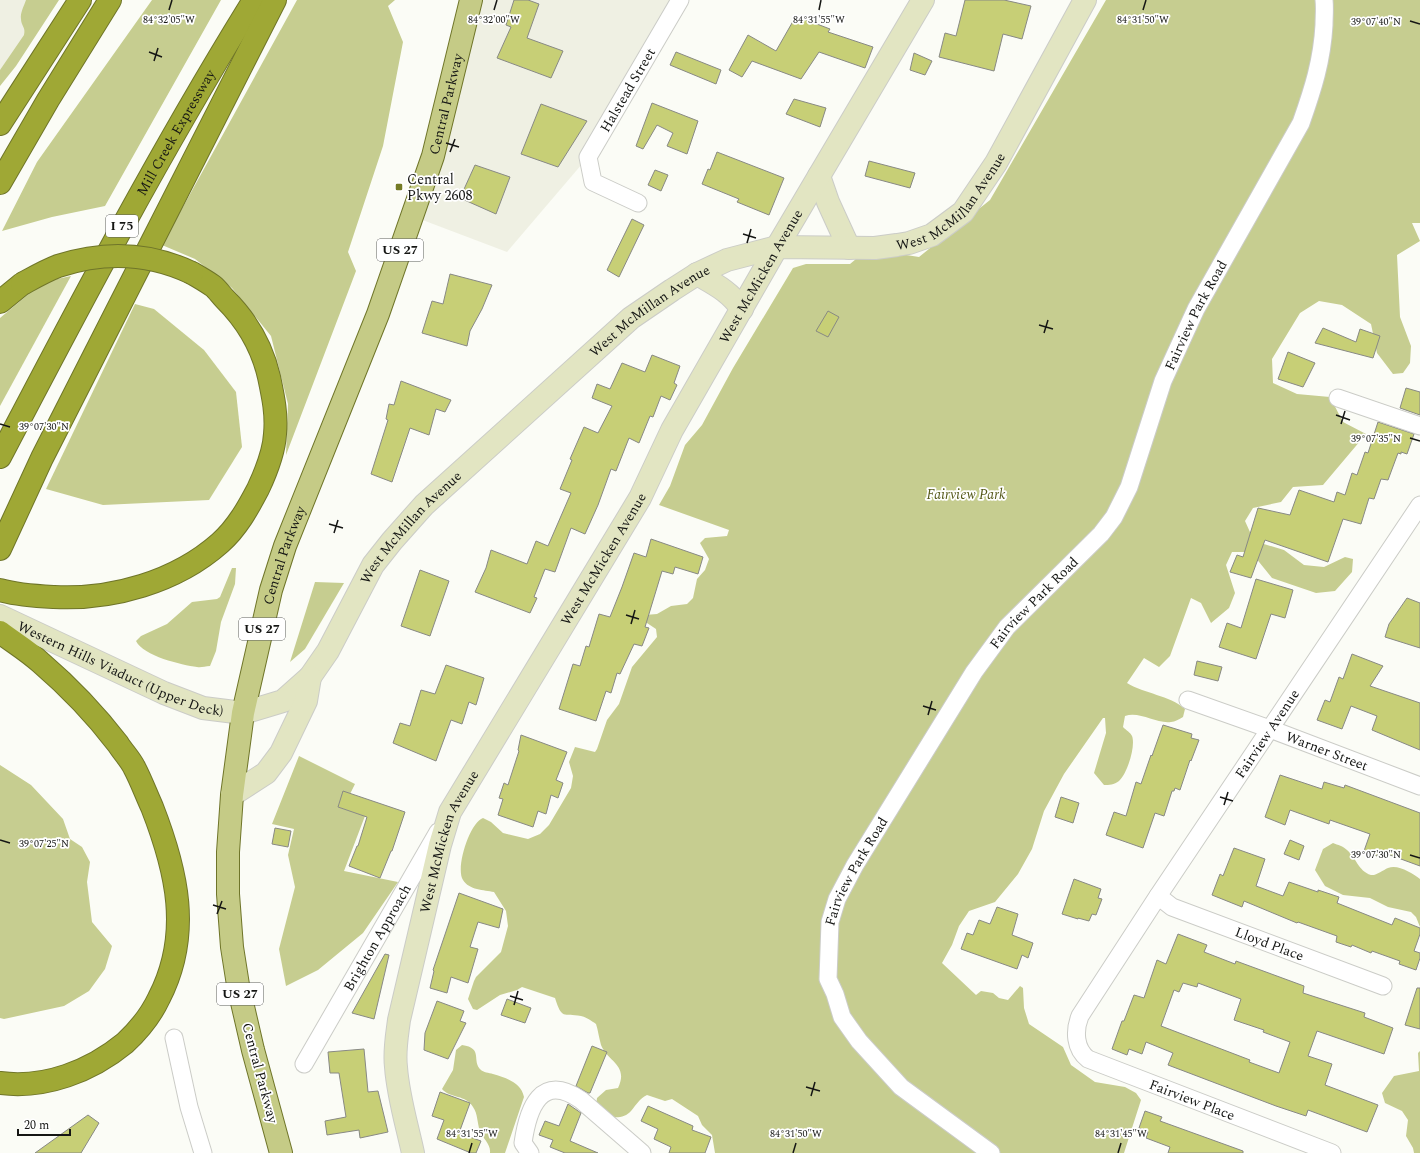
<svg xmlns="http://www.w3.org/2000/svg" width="1420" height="1153" font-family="Spectral,serif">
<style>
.built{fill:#eff0e3}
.green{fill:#c6cd90}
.building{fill:#c7cf76;stroke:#888984;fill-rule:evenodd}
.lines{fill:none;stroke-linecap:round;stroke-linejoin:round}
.street-casing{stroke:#cbccc7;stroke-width:19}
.secondary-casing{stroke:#cbccc7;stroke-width:24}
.primary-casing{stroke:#6f7529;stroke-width:24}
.highway-casing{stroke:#6f7529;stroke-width:24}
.street{stroke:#fff;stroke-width:17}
.secondary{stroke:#e2e5c2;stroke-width:22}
.primary{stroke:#c5cb86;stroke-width:22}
.highway{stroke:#9fa835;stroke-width:22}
.highway-bridge-casing{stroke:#6f7529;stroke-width:24;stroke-linecap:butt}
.highway-bridge{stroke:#9fa835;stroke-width:22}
.ticks{fill:none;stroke:#151614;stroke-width:1.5}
.poi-dot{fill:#747b25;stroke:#fff;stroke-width:1.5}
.labels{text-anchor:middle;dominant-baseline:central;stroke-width:3.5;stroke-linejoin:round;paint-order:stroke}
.shield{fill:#fff;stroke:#5b5c5a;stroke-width:1}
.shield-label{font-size:13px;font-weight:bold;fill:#151614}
.street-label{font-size:14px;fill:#151614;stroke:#fff}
.poi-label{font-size:14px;fill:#151614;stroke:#fff;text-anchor:start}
.park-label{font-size:14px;font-style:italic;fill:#555919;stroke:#fff}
.ticks-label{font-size:10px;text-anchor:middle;fill:#151614;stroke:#fff;stroke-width:3.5;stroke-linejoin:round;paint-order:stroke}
</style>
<rect width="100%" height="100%" fill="#fbfcf6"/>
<!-- built -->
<g class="built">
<path d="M0 0H53L0 76Z"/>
<path d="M471 0H680L588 157 507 252 412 216Z"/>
</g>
<!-- green -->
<g class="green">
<path d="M26 0H59L16 66 0 86V70L24 35C26 27 21 26 21 19 20 13 24 6 26 0Z"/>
<path d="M152 0H221L105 206 52 217 2 231 37 162Z"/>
<path d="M297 0H395L388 6 403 42 383 146 348 252 356 271 286 455 288 404 271 336 232 288 195 259 162 245Z"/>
<path d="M1106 0H1420V223H1412L1420 241 1397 255 1400 317 1411 346 1410 363 1403 373 1393 374 1377 353 1371 324 1342 305 1319 301 1300 313 1272 359 1273 383 1297 394 1330 397 1343 422 1366 434 1323 485 1293 487 1281 502 1253 508 1245 521 1254 541 1284 550 1304 565 1324 567 1345 557 1353 559 1352 572 1335 591 1316 593 1272 578 1251 552H1232L1226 565 1235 593 1229 608 1211 623 1201 603 1191 598 1170 656 1159 667 1144 658 1127 683C1145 694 1169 695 1185 709L1183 717C1179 719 1175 722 1171 722 1156 724 1140 711 1125 716L1123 727C1126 730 1131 733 1132 736 1136 746 1127 774 1119 781 1114 785 1109 785 1104 785L1094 773 1106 733 1105 718H1103L1064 774 1044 811 1032 849 1018 874 995 902 969 911 959 926 952 945 942 963 976 995 981 991 993 993 999 998 1008 1000 1020 986 1023 988 1024 1008 1029 1024 1063 1047 1071 1065 1095 1082 1125 1087 1136 1093 1141 1100 1124 1153H715L712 1135 702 1125 698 1116 672 1099 665 1101 647 1095C639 1099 637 1104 631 1111 625 1118 614 1119 605 1115 602 1113 599 1109 596 1106L597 1098 606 1090 618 1088C629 1065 608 1062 601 1045 599 1038 598 1030 596 1024 592 1021 586 1017 581 1016 563 1013 562 1020 555 998L522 987 517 990 500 995 477 1010 473 1009 468 999 474 981 476 977 501 952 508 926 506 911 494 892C484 890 469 890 463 880 455 868 470 822 483 818L491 822 503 833 528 839 540 834 549 825 571 788 573 776 569 762 575 747 595 752 597 749 607 720 619 704 632 667 657 637 656 629 647 623 645 615 657 614 671 606 687 604 693 598 697 579 705 570 709 559 700 543 705 538 727 536 729 530 659 505 670 486 685 445 702 425 733 368 793 268 806 264H850L856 259 900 254 919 257 990 200Z"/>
<path d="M71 276 0 406V318L43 282Z"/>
<path d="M135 304 154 309 204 350 236 392 242 447 209 500 103 505 46 489Z"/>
<path d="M232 568H236L235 584 221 622 216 651 210 666C205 666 201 668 197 667 182 665 143 656 136 641L141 636 167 624 192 602 217 599 220 597Z"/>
<path d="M315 582 344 583 305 649 290 662Z"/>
<path d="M299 756 355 784 350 794 343 792 338 807 365 816 344 871 398 882 363 933 318 970 286 986 279 949 295 887 288 855 294 829 272 824Z"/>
<path d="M0 765 31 785 63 819 70 839 82 847 90 862 87 882 92 922 112 946 105 969 89 991 64 1006 4 1019 0 1018Z"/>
<path d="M1333 843C1338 845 1343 846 1347 850 1356 857 1358 871 1371 875 1376 876 1383 870 1388 868 1398 864 1412 873 1420 879V927L1416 917 1411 912 1388 907 1370 898 1343 895 1325 886 1315 870 1323 849Z"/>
<path d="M462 1045C484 1048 471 1061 481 1070 483 1072 489 1073 493 1074 506 1078 521 1082 524 1097L505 1153H490C491 1144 483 1139 480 1131 477 1123 478 1114 473 1107 467 1095 449 1098 442 1089L453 1070 456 1050Z"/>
<path d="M1420 1051V1153H1414L1413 1148 1406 1136 1408 1120 1402 1111 1385 1103 1382 1093 1394 1076 1419 1071 1418 1053Z"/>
</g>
<!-- building -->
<g class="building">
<path d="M514 0H528L539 4 527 38 563 51 551 78 497 58 511 27 506 25Z"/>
<path d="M965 0H1004L1031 6 1022 39 1003 34 994 71 939 57 945 33 956 36Z"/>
<path d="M796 16 830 29 828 32 873 47 865 68 819 52 801 79 752 61 742 77 729 70 748 35 776 51Z"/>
<path d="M676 52 721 70 716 84 670 65Z"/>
<path d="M914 53 932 61 925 75 910 70Z"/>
<path d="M794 99 826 108 820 127 786 114Z"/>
<path d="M652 103 698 121 687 154 667 146 673 133 657 125 643 149 636 146Z"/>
<path d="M541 104 587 121 558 167 521 154Z"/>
<path d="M717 152 784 178 769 215 737 202 739 199 702 184 708 169 710 170Z"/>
<path d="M869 161 915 173 910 188 865 176Z"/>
<path d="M475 165 510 177 496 214 460 198Z"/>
<path d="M655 170 668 175 661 191 648 185Z"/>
<path d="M632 219 644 225 619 277 607 270Z"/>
<path d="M450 274 492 285 482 309 470 331 467 346 422 333 432 301 443 304Z"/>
<path d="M828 311 839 317 828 337 816 331Z"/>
<path d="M1323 328 1356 342 1360 329 1380 336 1373 358 1315 343Z"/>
<path d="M1288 352 1315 363 1303 387 1278 379Z"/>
<path d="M652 355 680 366 674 383 677 385 670 400 661 396 653 417 650 416 639 443 629 438 616 471 611 469 598 505 585 534 571 528 555 572 545 569 534 597 537 598 530 613 475 592 486 568 491 550 527 564 536 541 548 546 571 493 560 489 572 460 570 459 584 427 598 433 612 406 592 398 597 384 610 389 622 363 645 372Z"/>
<path d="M401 381 451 400 445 412 436 409 429 435 410 428 392 482 371 474 388 420 386 419 389 404 394 405Z"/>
<path d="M1406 388 1420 392V415L1400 408Z"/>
<path d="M1378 422 1414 434 1407 454 1401 452V454L1398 453 1388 480 1381 479 1374 499 1369 498 1361 524 1343 519 1328 562 1265 540 1251 578 1230 572 1237 555 1243 557 1258 508 1290 515 1299 490 1334 502 1337 492 1345 495 1352 473 1357 475 1365 452 1368 453Z"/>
<path d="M651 539 703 557 698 574 675 567 673 574 662 571 645 627 649 628 642 646 634 644 620 674 617 673 611 693 606 691 596 721 559 709 573 664 580 666 586 646 589 647 599 614 610 617 622 587 634 553 646 557Z"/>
<path d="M420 570 449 581 430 636 401 626Z"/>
<path d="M1256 579 1293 590 1285 618 1271 614 1256 659 1219 647 1227 623 1241 628Z"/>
<path d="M1407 598 1420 603V648L1385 637 1389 624Z"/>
<path d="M1352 654 1383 666 1370 686 1420 703V750L1372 730 1377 716 1351 706 1342 729 1317 720 1325 700 1330 702 1339 677 1343 679Z"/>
<path d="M1197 661 1222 667 1218 681 1194 675Z"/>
<path d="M446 665 484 678 476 705 469 702 462 724 451 720 436 761 393 743 400 723 410 726 421 690 435 694Z"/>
<path d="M1163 725 1192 734 1191 738 1199 740 1191 761 1190 760 1180 790 1175 788 1174 791H1172L1164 816 1155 813 1143 848 1106 835 1114 812 1126 816 1136 782 1141 784 1151 755 1152 756Z"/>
<path d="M521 735 567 752 556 780 563 783 558 798 551 795 546 814 538 811 533 827 498 815 503 799 499 798 504 783 508 785 519 751 518 750Z"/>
<path d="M1280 775 1322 789 1324 782 1344 788 1345 785 1420 813V866L1379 851 1377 856 1364 851 1370 834 1330 820 1329 824 1290 810 1285 825 1265 817Z"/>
<path d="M343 791 405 812 392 851H391L380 878 349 866 357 846H358L367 817 338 807Z"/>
<path d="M1061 797 1079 803 1073 823 1055 817Z"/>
<path d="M275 828 291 831 288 847 272 844Z"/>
<path d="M1290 840 1304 846 1299 860 1284 854Z"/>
<path d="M1234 848 1265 859 1256 886 1283 896 1289 882 1318 892V890L1339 897 1337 903 1392 925 1395 918 1420 928V934L1414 951 1420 953V958L1416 970 1399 964 1400 961 1372 951 1371 953 1352 945 1351 947 1336 942 1337 936 1298 922 1297 923 1244 901 1242 907 1212 895 1220 874 1223 876Z"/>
<path d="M1074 879 1101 889 1098 898 1102 899 1096 915 1092 914 1089 921 1078 918V919L1062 914Z"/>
<path d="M459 893 503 909 499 928 478 922 470 947 478 949 468 983 451 977 447 993 430 988 434 971 433 970Z"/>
<path d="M997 907 1018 914 1012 935 1033 943 1028 958 1022 955 1017 969 961 949 967 933 973 935 979 920 990 924Z"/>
<path d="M1178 934 1207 945 1204 952 1235 964 1236 961 1304 986 1303 993 1365 1013 1364 1017 1393 1028 1384 1054 1317 1031 1308 1056 1332 1064 1325 1085 1378 1105 1367 1132 1308 1110 1306 1116 1276 1106 1168 1065 1173 1053 1146 1042 1142 1054 1129 1049 1127 1055 1112 1049 1122 1021H1124L1134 995 1144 998 1157 960 1166 964ZM1183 983 1197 987 1198 983 1241 999 1234 1020 1264 1030 1263 1032 1290 1042 1279 1073 1249 1062 1250 1060 1161 1026 1174 990 1179 992Z"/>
<path d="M385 954 389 955 374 1019 352 1013Z"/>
<path d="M1417 988H1420V1029L1405 1025Z"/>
<path d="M507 999 531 1008 525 1023 501 1015Z"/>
<path d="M437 1001 464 1011 460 1021 466 1023 448 1059 424 1050 425 1033Z"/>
<path d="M592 1046 607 1052 590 1093H588L576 1086Z"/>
<path d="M364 1049 368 1092 378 1091 388 1132 360 1138 359 1130 327 1135 325 1121 346 1117 339 1073H330L328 1052Z"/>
<path d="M440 1092 470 1103 459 1133 481 1141 476 1153H471L437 1139 444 1120 432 1116Z"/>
<path d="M568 1104 581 1113 570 1141 598 1153H565L550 1147 553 1140 539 1135 545 1121 559 1126Z"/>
<path d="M648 1106 693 1126 692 1130 711 1137 705 1153H669L671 1147 654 1139 658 1129 641 1121Z"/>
<path d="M1145 1111 1162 1117 1160 1121 1243 1151V1153H1168L1170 1147 1146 1138 1148 1132 1139 1128Z"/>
<path d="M88 1115 99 1123 81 1153H35Z"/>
</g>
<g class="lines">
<defs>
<g id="street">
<path id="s1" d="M638 203 593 182 588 157 680 0"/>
<path d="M1338 398 1420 426"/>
<path id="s2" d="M1188 700 1270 729 1420 786"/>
<path id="s3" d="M1158 896 1172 907 1383 986"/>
<path d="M174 1038 189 1107 203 1153"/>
<path id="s4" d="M304 1064 438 832"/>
<path d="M530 1153 523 1143C528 1108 541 1072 581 1100L642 1153"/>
<path id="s5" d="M991 1153 901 1087 859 1041 842 1017 835 994 828 979 830 922 837 899 855 865 974 672 1007 627 1101 534 1114 517 1129 487 1163 381 1196 309 1301 123C1313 89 1322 61 1324 25 1324 17 1325 8 1324 0"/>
<path id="s6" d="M1332 1153 1088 1059C1075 1049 1074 1031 1080 1016L1158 896 1420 505"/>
</g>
<g id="secondary">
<path d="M819 176 828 202 849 248"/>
<path d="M697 274C716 285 729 291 742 309"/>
<path id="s7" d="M0 616 164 693 203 708 243 713 283 701 310 677 328 651 373 565 392 541 424 505 631 318 672 290 697 274 727 260 777 247 875 248 897 245 909 243 932 235 963 212 996 163 1085 0"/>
<path d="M232 795 266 773 281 753 306 701 310 677"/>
<path id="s8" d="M413 1153C407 1125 398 1096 396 1067 394 1051 397 1036 399 1020L440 845 450 812 640 498 672 430 777 247 923 0"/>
</g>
<g id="primary">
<path id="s9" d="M281 1153 253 1050 238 985 232 947 228 894V852L232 795 243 713 271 590 285 546 378 314 433 156 471 0"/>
</g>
<g id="highway">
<path d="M0 124 80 0"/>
<path d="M0 183 48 100 110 0"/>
<path d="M0 302 22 284"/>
<path id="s10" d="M0 457C81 302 162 148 254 0"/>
<path d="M0 549 42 458 275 0"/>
<path d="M0 590C17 595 36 596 54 597 112 600 176 582 220 543 237 528 248 508 258 489 266 472 274 453 275 434 277 414 273 396 269 377 262 346 248 322 225 299 221 295 217 289 213 286 206 281 199 277 192 273"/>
<path d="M0 632C13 642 28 651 40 662 68 686 95 714 118 744 123 752 130 759 134 767 141 780 146 794 152 807 177 871 192 934 159 998 151 1015 139 1030 125 1043 91 1071 45 1089 0 1083"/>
</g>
</defs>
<!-- street casing -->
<use href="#street" class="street-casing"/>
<!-- secondary casing -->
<use href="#secondary" class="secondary-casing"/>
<!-- primary casing -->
<use href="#primary" class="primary-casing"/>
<!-- highway casing -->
<use href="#highway" class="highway-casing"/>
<!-- street -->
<use href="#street" class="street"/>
<!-- secondary -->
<use href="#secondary" class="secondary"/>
<!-- primary -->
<use href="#primary" class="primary"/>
<!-- highway -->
<use href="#highway" class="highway"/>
<defs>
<path id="highway-bridge" d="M22 284C33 278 45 271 58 266 104 251 148 252 192 273"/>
</defs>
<!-- highway-bridge casing -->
<use href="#highway-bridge" class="highway-bridge-casing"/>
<!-- highway-bridge -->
<use href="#highway-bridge" class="highway-bridge"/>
</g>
<!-- ticks -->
<path class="ticks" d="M169 10 172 0M494 10 497 0M819 10 821 0M1143 10 1146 0M1410 21 1420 24M149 52 162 57M154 61 158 48M446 143 459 147M450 152 455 139M743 234 756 238M747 243 751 229M1039 325 1053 329M1044 333 1048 320M1336 415 1350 420M0 424 10 427M1341 424 1345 411M1410 438 1420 441M329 524 343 528M334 533 338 520M626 615 639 619M631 624 635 610M923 706 936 710M928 715 932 701M1220 797 1233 801M1224 805 1228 792M0 840 10 843M1410 855 1420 858M213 905 226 909M217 914 222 901M510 996 523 1000M514 1005 518 991M806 1087 820 1091M811 1096 815 1082M469 1153 472 1143M793 1153 796 1143M1118 1153 1121 1143"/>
<!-- markers -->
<rect class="poi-dot" x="395" y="183" width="8" height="8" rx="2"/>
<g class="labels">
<!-- shield labels -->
<g class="shield">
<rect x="106" y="215" width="32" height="22" rx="3"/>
<rect x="377" y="239" width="46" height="22" rx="3"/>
<rect x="239" y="618" width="46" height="22" rx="3"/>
<rect x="217" y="983" width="46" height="22" rx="3"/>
</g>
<g class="shield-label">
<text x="122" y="226">I 75</text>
<text x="400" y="250">US 27</text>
<text x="262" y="629">US 27</text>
<text x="240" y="994">US 27</text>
</g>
<!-- street labels -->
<g class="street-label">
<text stroke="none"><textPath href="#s1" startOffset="153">Halstead Street</textPath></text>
<text stroke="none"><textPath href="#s9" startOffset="1090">Central Parkway</textPath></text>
<text stroke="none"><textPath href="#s10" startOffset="369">Mill Creek Expressway</textPath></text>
<text stroke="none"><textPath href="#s7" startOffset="1184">West McMillan Avenue</textPath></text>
<text stroke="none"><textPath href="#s8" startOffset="969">West McMicken Avenue</textPath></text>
<text stroke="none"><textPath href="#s7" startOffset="847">West McMillan Avenue</textPath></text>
<text stroke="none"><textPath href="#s5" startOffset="1018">Fairview Park Road</textPath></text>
<text stroke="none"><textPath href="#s7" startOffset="523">West McMillan Avenue</textPath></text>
<text stroke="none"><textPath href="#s9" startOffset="610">Central Parkway</textPath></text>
<text stroke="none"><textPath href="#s8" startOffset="645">West McMicken Avenue</textPath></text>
<text stroke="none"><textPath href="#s5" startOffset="682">Fairview Park Road</textPath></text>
<text stroke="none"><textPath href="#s7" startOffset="132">Western Hills Viaduct (Upper Deck)</textPath></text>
<text stroke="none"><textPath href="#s6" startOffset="647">Fairview Avenue</textPath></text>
<text stroke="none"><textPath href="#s2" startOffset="148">Warner Street</textPath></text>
<text stroke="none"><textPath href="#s8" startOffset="321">West McMicken Avenue</textPath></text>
<text stroke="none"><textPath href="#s5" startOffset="358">Fairview Park Road</textPath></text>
<text stroke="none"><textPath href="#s4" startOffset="146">Brighton Approach</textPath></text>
<text stroke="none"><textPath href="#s3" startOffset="122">Lloyd Place</textPath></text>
<text transform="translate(260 1073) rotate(75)">Central Parkway</text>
<text transform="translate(1192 1100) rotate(21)">Fairview Place</text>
</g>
<!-- poi labels -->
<g class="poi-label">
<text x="407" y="179">Central<tspan x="407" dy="16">Pkwy 2608</tspan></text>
</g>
<!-- park labels -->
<g class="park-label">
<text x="966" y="494">Fairview Park</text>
</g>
</g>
<g class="ticks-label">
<text x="169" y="23">84°32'05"W</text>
<text x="494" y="23">84°32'00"W</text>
<text x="819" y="23">84°31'55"W</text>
<text x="1143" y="23">84°31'50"W</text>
<text x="1376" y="25">39°07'40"N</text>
<text x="44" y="430">39°07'30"N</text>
<text x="1376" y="442">39°07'35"N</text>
<text x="44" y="847">39°07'25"N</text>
<text x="1376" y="858">39°07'30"N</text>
<text x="472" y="1137">84°31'55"W</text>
<text x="796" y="1137">84°31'50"W</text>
<text x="1121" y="1137">84°31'45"W</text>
</g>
<!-- scale -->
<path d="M18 1129v6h52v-6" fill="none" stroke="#151614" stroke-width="2"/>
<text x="24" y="1129" font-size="12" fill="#151614" stroke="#ffffff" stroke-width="3" paint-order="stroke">20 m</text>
</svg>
